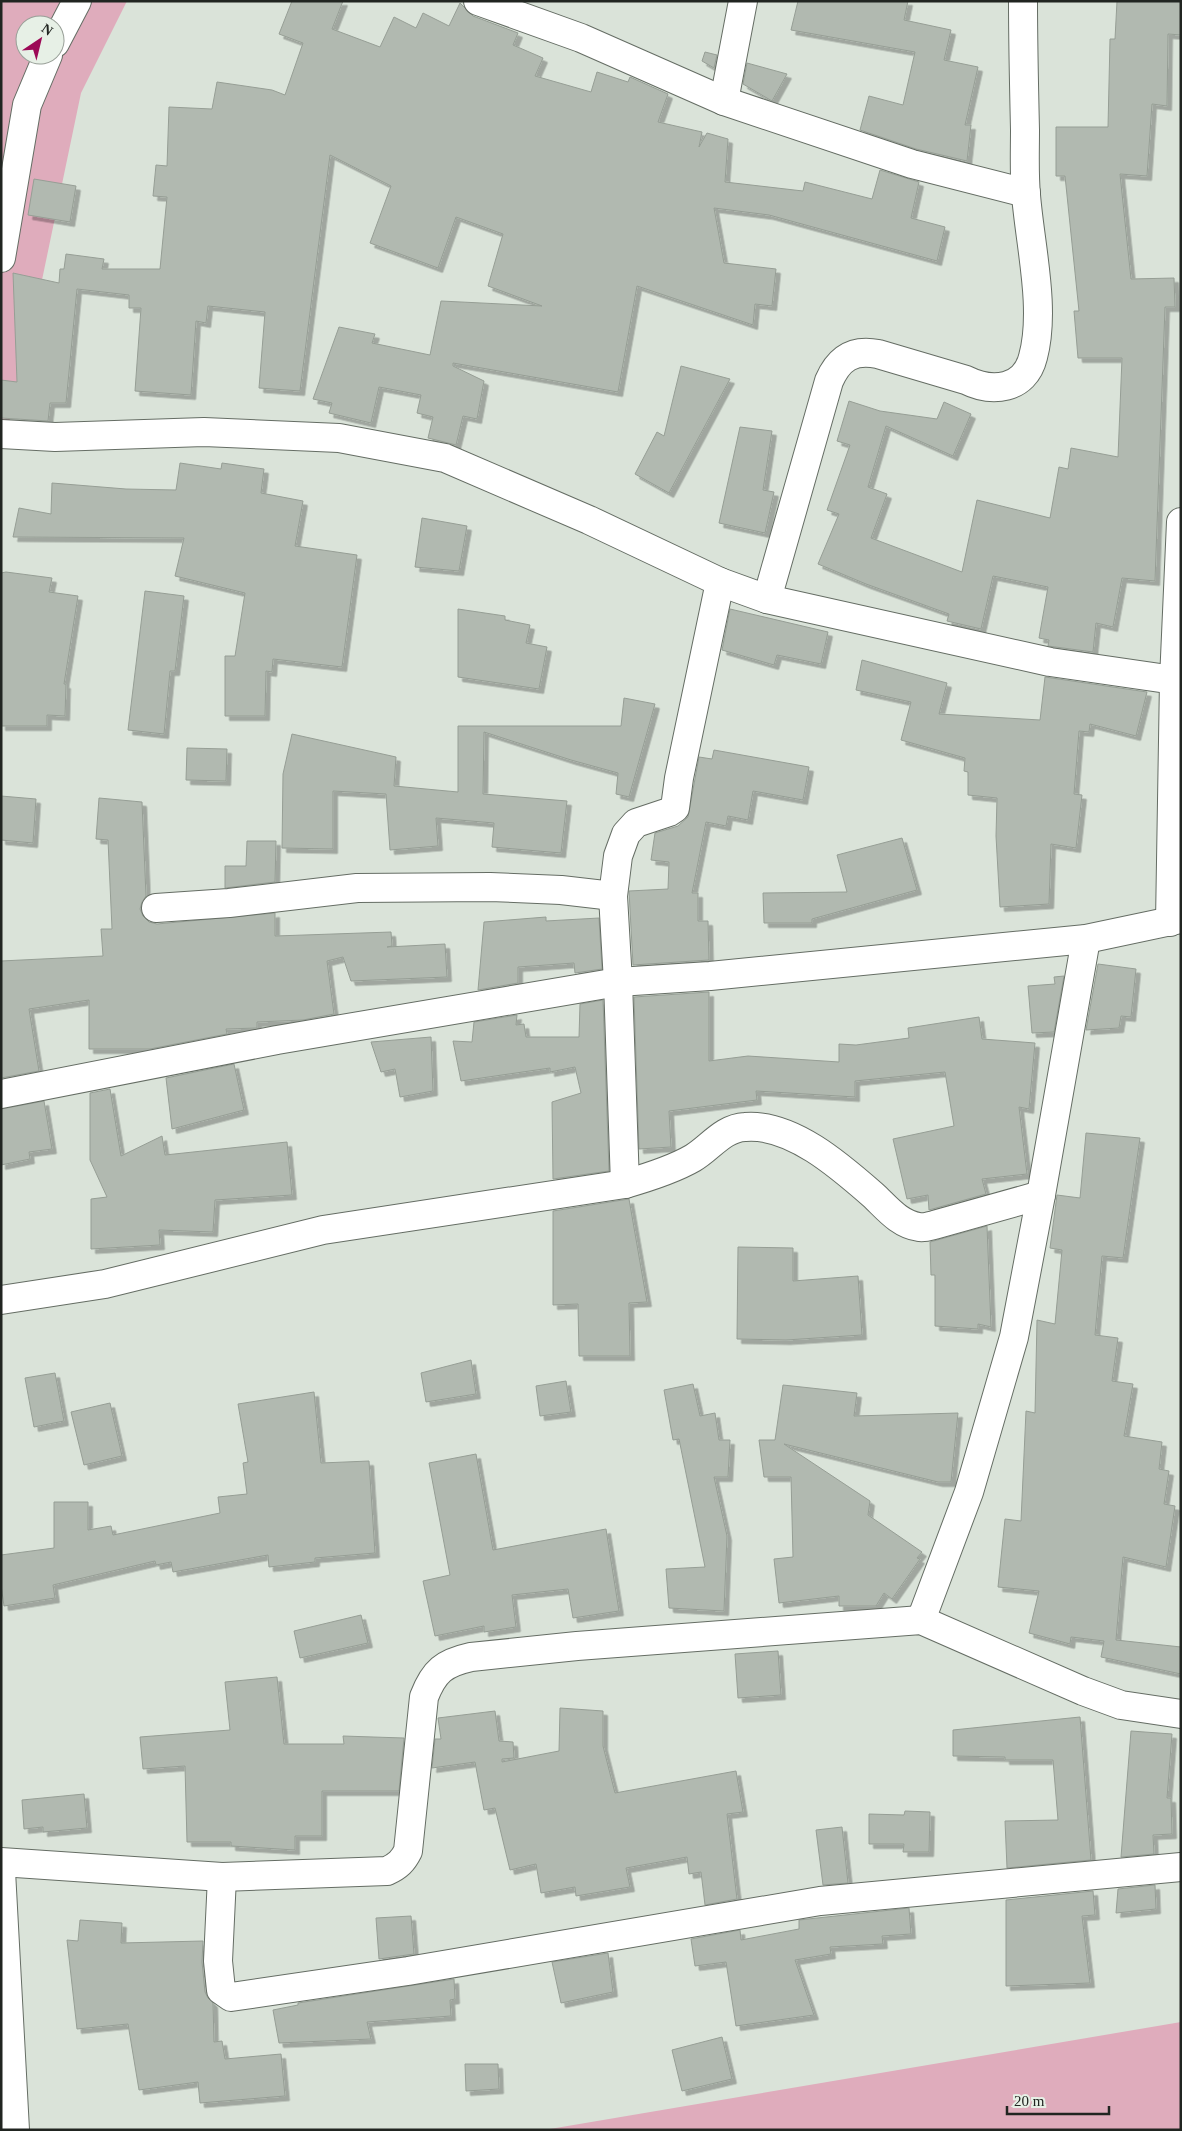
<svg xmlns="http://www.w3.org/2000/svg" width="1182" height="2131" font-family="Georgia,serif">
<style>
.green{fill:#dfacbc;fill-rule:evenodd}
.building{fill:#b1b9b0;stroke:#969e95;filter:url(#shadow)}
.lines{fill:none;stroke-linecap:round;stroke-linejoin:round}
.minor-casing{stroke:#656d64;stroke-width:30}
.minor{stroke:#fff;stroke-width:28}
</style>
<defs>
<filter id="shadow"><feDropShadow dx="4.5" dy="4.5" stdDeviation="0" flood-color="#0004"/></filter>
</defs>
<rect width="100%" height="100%" fill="#dae3d9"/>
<!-- green -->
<g class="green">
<path d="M1 1H127L81 93 18 395 1 447ZM25 25H55V55H25Z"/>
<path d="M1181 2022V2130H544Z"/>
</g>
<!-- building -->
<g class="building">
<path d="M292 1H343L332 29 380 47 394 17 416 28 423 13 449 26 460 3 473 16 518 33 513 45 543 58 535 76 591 92 597 72 628 82 630 77 668 94 658 122 702 132 699 147 707 133 728 139 725 182 803 191 805 182 872 199 880 170 919 182 911 218 945 227 937 261 769 215 714 208 724 263 776 269 772 306 755 304 753 325 637 286 618 392 453 363V366L484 381 477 419 463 416 456 445 428 438 433 417 417 413 421 395 379 387 371 423 329 413 332 403 313 399 339 327 375 334 372 343 430 355 441 301 542 306 488 286 503 234 456 217 438 268 370 243 391 186 330 155 300 391 259 388 265 312 208 306 206 323 196 321 191 395 135 391 141 308H129V295L77 289 66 403H50L48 421 1 418V380L17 382 13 273 59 283 60 269H64L66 254 104 259 102 269H160L167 197 153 196 156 165 167 166 169 107 212 109 217 82 272 90 285 95 303 43 279 34Z"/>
<path d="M798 1H908L904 20 951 30 944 60 978 67 965 125H971L967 161 916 149 860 130 869 96 903 105 915 52 791 30Z"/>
<path d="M1117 1H1181V35L1168 34 1167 106 1152 104 1147 176 1120 174 1131 279 1174 278 1175 307H1165L1155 581 1122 578 1113 627 1096 623 1093 652 1048 646 1049 640 1039 638 1048 587 993 576 981 629 947 621 949 614 866 584 818 564 839 514 827 510 850 445 837 441 849 401 880 411 937 419 944 402 971 414 953 456 886 426 868 487 887 494 871 538 962 572 977 500 1050 518 1059 467 1068 469 1071 448 1118 457 1122 358H1078L1074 311H1079L1065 176H1056V127H1108L1110 39H1115Z"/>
<path d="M705 52 717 55 714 68 702 61Z"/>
<path d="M747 63 787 74 772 101 743 84Z"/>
<path d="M34 179 76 186 70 222 28 215Z"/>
<path d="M681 366 730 379 669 493 635 474 657 432 664 436Z"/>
<path d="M740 427 772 431 763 490 774 492 765 533 719 523Z"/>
<path d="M180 463 221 469 222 463 264 469 261 493 303 501 295 546 357 555 342 667 273 659 272 672 266 671 265 716H225V656H235L245 593 175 576 184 538 13 537 19 508 51 514 52 483 126 489 176 490Z"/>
<path d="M422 518 467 526 459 571 415 567Z"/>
<path d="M6 572 52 578 49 592 78 596 64 684H66L65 716 47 715V726H1V573Z"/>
<path d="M145 591 184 596 175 671H170L164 734 128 730Z"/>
<path d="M458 609 505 616V620L530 625 526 643 547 647 539 689 458 677Z"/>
<path d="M730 609 828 632 821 664 777 655 774 665 722 650Z"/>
<path d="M862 660 947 683 939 714 1040 720 1045 677 1147 692 1136 736 1090 724 1089 732 1079 731 1074 794 1082 795 1076 848 1051 844 1049 904 1000 907 996 836 997 798 968 795V772L964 771 965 758 901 740 911 702 856 690Z"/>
<path d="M624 698 655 704 629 797 616 794 618 773 571 760 484 732 483 794 567 801 561 853 492 847 494 823 436 818 438 846 390 850 386 794 333 791V849L282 848 283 774 292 734 396 757 394 786 458 792V726H621Z"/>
<path d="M187 748 227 749 226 781 186 780Z"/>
<path d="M714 750 809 767 803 800 753 791 748 820 728 816 726 826 706 822 692 893H698V921H708L709 960 633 965 629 891 668 889 669 862 651 860 655 833 678 826 688 817 699 757 712 759Z"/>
<path d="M1 796 36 799 33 843 1 840Z"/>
<path d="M99 798 142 802 146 896 142 902 140 909 143 916 149 922 157 924 275 913V936L391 932 392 946 387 947 445 944 447 977 351 981 343 957 327 961 334 1014 303 1020 257 1022V1028L226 1029 227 1034 150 1049H89V1000L29 1009 39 1071 1 1078V961L103 956 101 929H112L108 840 96 839Z"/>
<path d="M902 838 917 890 812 919V923H764L763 893 847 892 837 855Z"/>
<path d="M247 841H276L275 882 225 888V866H246Z"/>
<path d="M546 917V921L599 918 602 969 575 973 574 963 518 967V983L478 990 484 922Z"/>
<path d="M1098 964 1136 969 1131 1017 1121 1016 1119 1028 1086 1030Z"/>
<path d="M1064 976 1054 1032 1032 1033 1028 986 1055 984 1054 977Z"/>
<path d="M709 992V1061L748 1056 839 1062V1044L856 1045 909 1038 908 1028 979 1017 982 1039 1035 1043 1029 1109 1019 1107 1027 1174 982 1179 986 1194 929 1210 928 1195 907 1199 893 1139 954 1126 945 1072 855 1081V1097L756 1091 757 1100 669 1111 671 1147 639 1149 634 997Z"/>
<path d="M603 1000 609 1171 553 1179 552 1102 581 1093 575 1067 550 1072V1068L461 1081 453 1041 472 1042 474 1022 517 1015 516 1025 524 1024 526 1037H579L580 1004Z"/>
<path d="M431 1037 433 1091 400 1097 395 1069 381 1072 371 1042Z"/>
<path d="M234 1064 244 1110 172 1129 166 1078Z"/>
<path d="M110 1089 121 1156 162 1136 165 1155 287 1142 292 1195 215 1200 213 1232 159 1230 160 1245 91 1249V1199L107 1197 90 1160V1093Z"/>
<path d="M44 1101 52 1149 29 1152 30 1159 1 1165V1109Z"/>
<path d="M1086 1133 1140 1138 1123 1258 1102 1256 1095 1335 1118 1338 1112 1381 1133 1384 1124 1436 1162 1442 1159 1469 1169 1471 1164 1504 1175 1506 1166 1567 1123 1557 1116 1640 1181 1647V1674L1101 1657 1104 1641 1071 1637 1070 1644 1029 1633 1039 1591 998 1587 1005 1519 1021 1521 1026 1411 1035 1413 1037 1320 1055 1324 1062 1250 1050 1248 1057 1195 1080 1198Z"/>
<path d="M629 1199 647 1302 629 1303 630 1356H579L578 1304 553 1305V1211Z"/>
<path d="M987 1226 991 1327 978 1324V1329L935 1326V1275H931L930 1242Z"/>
<path d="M738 1247 793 1248V1281L858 1276 862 1335 786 1340 737 1339Z"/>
<path d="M471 1360 476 1394 426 1402 421 1373Z"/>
<path d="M55 1373 64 1421 34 1427 25 1378Z"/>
<path d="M566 1381 571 1412 540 1416 536 1386Z"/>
<path d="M693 1384 700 1416 715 1413 719 1440H730L728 1477H714L727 1536 724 1611 669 1608 666 1569 705 1567 679 1439 673 1440 664 1390Z"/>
<path d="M783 1385 857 1393 854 1416 958 1413 951 1482H938L784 1444 870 1501 868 1515 922 1552 917 1558 920 1559 892 1599 884 1593 876 1606H839V1596L779 1603 774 1559 793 1557 791 1477H764L759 1440H775Z"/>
<path d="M314 1392 321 1463 369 1461 375 1553 315 1558V1562L269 1567 268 1555 173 1572 171 1562 156 1565 155 1561 53 1585 55 1598 4 1606 1 1585V1555L54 1548V1502H88V1530L111 1526 113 1535 220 1513 218 1497 247 1494 243 1463 248 1462 238 1404Z"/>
<path d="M110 1403 122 1456 84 1465 71 1412Z"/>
<path d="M476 1454 493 1550 606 1529 619 1611 573 1618 568 1589 512 1595 516 1627 484 1632V1626L435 1636 423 1581 450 1575 429 1463Z"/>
<path d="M361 1615 368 1643 300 1658 294 1631Z"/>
<path d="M778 1651 781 1695 738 1698 735 1654Z"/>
<path d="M277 1677 284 1744H344L343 1736 404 1738 399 1791H322V1836H295V1850L231 1846V1842H187L185 1766 143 1769 140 1737 230 1730 225 1682Z"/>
<path d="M560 1708 603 1711V1746L615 1793 736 1771 743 1812 727 1814 737 1899 705 1905 701 1872 689 1874 687 1857 626 1868 630 1887 576 1896 575 1887 541 1893 536 1864 510 1870 495 1808 484 1810 475 1762 432 1768 435 1739H441L438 1718 495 1711 499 1741 513 1742 514 1758 502 1759V1762L559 1751Z"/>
<path d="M1080 1717 1091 1860 1007 1868 1005 1821 1058 1820 1053 1760H1005V1757L953 1756V1730Z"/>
<path d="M1131 1731 1172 1734 1167 1798H1171L1172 1834 1153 1835 1154 1854 1121 1857Z"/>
<path d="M84 1794 87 1828 43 1832V1827L24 1829 22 1800Z"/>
<path d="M905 1811 930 1812 929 1852H903L904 1844H869V1814L904 1815Z"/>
<path d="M842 1827 848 1883 823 1885 816 1830Z"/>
<path d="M1155 1885 1156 1909 1116 1913 1118 1889Z"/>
<path d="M1093 1891 1095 1915 1082 1916 1090 1983 1006 1986V1900Z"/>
<path d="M909 1908 911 1934 882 1936 883 1944 830 1947 831 1954 795 1960 814 2015 736 2026 726 1962 695 1966 691 1939 740 1930 741 1940 799 1929V1920Z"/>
<path d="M411 1916 414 1954 379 1959 376 1918Z"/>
<path d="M80 1920 122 1923 121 1943 203 1941 202 1962 205 1992 208 1998 213 2003 214 2042 222 2041 225 2059 281 2054 285 2096 200 2103 198 2082 139 2090 128 2024 77 2029 67 1940 78 1941Z"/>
<path d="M608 1953 613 1992 561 2003 552 1962Z"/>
<path d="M454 1979 455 1999 450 2000 451 2016 367 2022 371 2039 279 2043 273 2010 298 2005V2003Z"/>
<path d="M722 2037 732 2079 682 2091 672 2050Z"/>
<path d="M465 2064H498L499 2089 466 2091Z"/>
</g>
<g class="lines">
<defs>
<g id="minor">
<path d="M478 1 581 38 724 101 912 164 1026 193"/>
<path d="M55 43 77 1"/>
<path d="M724 101 743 1"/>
<path d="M1 258 27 105 48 55"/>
<path d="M1 434 55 437 204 432 339 438 445 458 589 520 720 582 767 599 1050 662 1174 680"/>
<path d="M767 599 829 381C839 358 853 349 878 354L966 380C992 393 1025 390 1033 357 1046 309 1030 245 1026 195 1024 174 1025 152 1025 130 1024 87 1023 44 1023 1"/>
<path d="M156 908 229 903 357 888 490 887 561 890 613 896"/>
<path d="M1170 922 1174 680 1181 522"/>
<path d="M1 1094 277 1040 618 982 710 976 1086 939 1181 919"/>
<path d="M625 1184 618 982 613 896 618 856 626 834 636 823 669 812 675 808 679 778 720 582"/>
<path d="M1 1300 105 1284 323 1230 625 1184C646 1178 674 1169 693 1158 710 1148 723 1128 745 1127 791 1123 840 1166 873 1195 887 1208 899 1224 919 1227 924 1228 930 1226 934 1225L1041 1195"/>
<path d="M921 1620 969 1492 1014 1337 1041 1195 1086 939"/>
<path d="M1 1862 222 1877 387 1871C398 1866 403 1861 408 1851L424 1697C434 1671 444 1663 471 1657L577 1646 921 1620 1083 1691 1121 1705 1181 1714"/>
<path d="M1 1871 15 2130"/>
<path d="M222 1877 218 1961 221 1990 231 1997 408 1971 820 1901 1181 1867"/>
</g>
</defs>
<!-- minor casing -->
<use href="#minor" class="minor-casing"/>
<!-- minor -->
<use href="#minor" class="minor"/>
</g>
<!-- border -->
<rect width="1182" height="2131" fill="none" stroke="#212521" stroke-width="5"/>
<!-- north arrow -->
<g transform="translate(40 40) rotate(35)"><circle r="24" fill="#e7f0e6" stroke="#989f97"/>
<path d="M0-4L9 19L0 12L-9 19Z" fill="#9c0956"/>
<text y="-8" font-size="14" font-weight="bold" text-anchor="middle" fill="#212521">N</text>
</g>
<!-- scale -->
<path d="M1007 2106v8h102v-8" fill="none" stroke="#212521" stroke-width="2.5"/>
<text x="1014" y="2106" font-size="15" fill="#212521" stroke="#e7f0e6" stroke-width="4" paint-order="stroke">20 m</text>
</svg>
